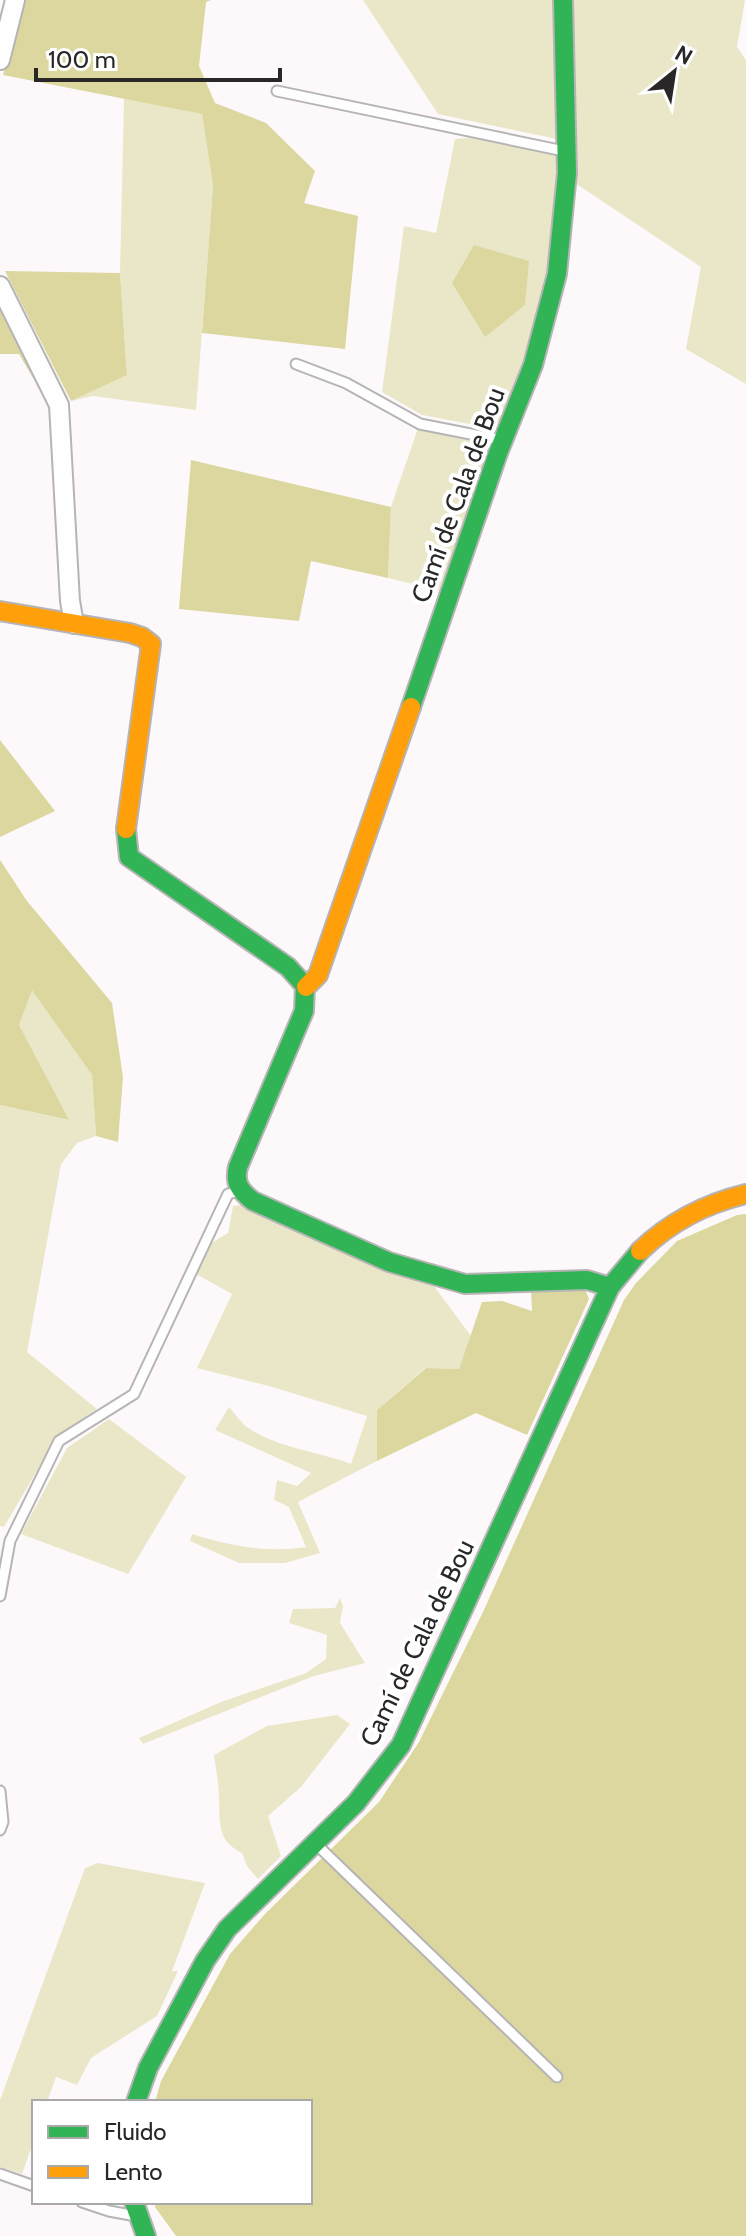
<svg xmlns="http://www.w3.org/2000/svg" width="746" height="2236" font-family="Cabin,sans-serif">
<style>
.green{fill:#eae7c8}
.forest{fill:#dbd79e}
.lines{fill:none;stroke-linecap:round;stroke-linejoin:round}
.lane-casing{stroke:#b6b4b5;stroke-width:13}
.street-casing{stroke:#b6b4b5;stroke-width:22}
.fast-casing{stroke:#b6b4b5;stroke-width:22}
.slow-casing{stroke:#b6b4b5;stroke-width:22}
.lane{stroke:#fffefe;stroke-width:9}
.street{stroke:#fffefe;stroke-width:18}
.fast{stroke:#30b455;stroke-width:18}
.slow{stroke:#ff9f0a;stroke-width:18}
.labels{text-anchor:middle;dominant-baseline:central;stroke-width:8;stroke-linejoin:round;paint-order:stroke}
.street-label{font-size:26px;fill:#292728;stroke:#fff}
</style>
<rect width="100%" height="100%" fill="#fdf9fb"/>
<!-- green -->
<g class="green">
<path d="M363 0H554L557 139 438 114Z"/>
<path d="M573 0H745L737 47 746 60V384L686 349 701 267 575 183Z"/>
<path d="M124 98 202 114 213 186 196 410 93 396 71 401 127 374 120 273Z"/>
<path d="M480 137 557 154 551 271 501 430 422 415 382 392 404 226 436 233 455 139Z"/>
<path d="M418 428 495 446 439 590 388 578 391 507Z"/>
<path d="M32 989 92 1075 96 1136 77 1143 61 1164 27 1352 97 1409 58 1435 4 1527 0 1526V1105L68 1120 19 1025Z"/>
<path d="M242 1205 434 1286 471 1336 459 1369 425 1368 377 1410V1461L298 1502 320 1553 285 1563H239L190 1541 192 1534C231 1546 266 1553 306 1547L289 1507 274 1500 277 1480 297 1486 311 1473 215 1430 229 1407C235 1413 240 1422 247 1427 277 1448 317 1451 351 1464L367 1416 269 1386 197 1368 232 1294 196 1274 208 1245 228 1233 233 1206Z"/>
<path d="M109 1419 186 1477 128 1574 21 1534 67 1448Z"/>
<path d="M340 1598 343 1606 340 1623 365 1663 314 1676 143 1744 139 1738 221 1702 306 1673 326 1659 327 1635 289 1623 293 1609 335 1608Z"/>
<path d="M337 1715 350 1724 301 1787 268 1816 281 1856 258 1879 247 1866 242 1853C217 1841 220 1823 219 1799 219 1785 216 1769 214 1755L267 1726Z"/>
<path d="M98 1863 205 1883 172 1971H178L157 2016 91 2058 77 2085 56 2077 47 2102H34V2140L22 2174 0 2167V2100L85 1868Z"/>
</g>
<!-- forest -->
<g class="forest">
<path d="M24 0H211L206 2 199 66 215 103 266 123 315 171 304 203 358 216 345 349 202 333 213 186 202 114 3 75Z"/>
<path d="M474 245 529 261 525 305 485 337 452 283Z"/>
<path d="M5 271 120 273 127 375 71 401Z"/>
<path d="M0 297 52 401 46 400 19 354H0Z"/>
<path d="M191 460 391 507 388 578 311 561 299 621 179 609Z"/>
<path d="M0 740 55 811 0 837Z"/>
<path d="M0 860 27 901 112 1003 123 1077 118 1142 96 1136 92 1075 32 990 19 1025 69 1120 0 1105Z"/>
<path d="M746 1214V2236H176L155 2207V2202H310V2102H155L161 2081 230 1954 265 1914 379 1802 419 1742 483 1612 624 1300 636 1283 677 1241 737 1215Z"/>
<path d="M531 1289H585L589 1299 527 1435 476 1413 377 1461V1410L426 1368 459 1369 482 1302 502 1301 532 1311Z"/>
</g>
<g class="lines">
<defs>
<g id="lane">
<path d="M277 91 564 151"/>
<path d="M296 364 346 383 420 424 501 440"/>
<path d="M0 1596 10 1541 59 1441 134 1394 228 1194 239 1191"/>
<path d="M0 1791 3 1822 0 1830"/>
<path d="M315 1843 557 2077"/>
<path d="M0 2174 34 2186"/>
<path d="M82 2202 109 2211 136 2216"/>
</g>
<g id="street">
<path d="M0 60 15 0"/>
<path d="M0 286 59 405 70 601 74 624"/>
</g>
<g id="fast">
<path d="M411 707 498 453 533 365 557 274 567 173 563 0"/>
<path d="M126 829 129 857 288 967 305 986 304 1011 238 1167C234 1183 240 1191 253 1201L389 1262 465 1284 587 1280 610 1287"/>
<path d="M136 2102 148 2068 205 1961 227 1929 356 1803 401 1745 610 1287 640 1251"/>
<path d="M134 2202 146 2236"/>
</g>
<g id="slow">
<path d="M0 611 130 633 142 637 151 644 126 829"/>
<path d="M306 987 318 975 411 707"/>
<path d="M640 1251C671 1221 705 1204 746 1194"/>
</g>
</defs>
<!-- lane casing -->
<use href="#lane" class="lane-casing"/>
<!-- street casing -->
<use href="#street" class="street-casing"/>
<!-- fast casing -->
<use href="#fast" class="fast-casing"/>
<!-- slow casing -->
<use href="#slow" class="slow-casing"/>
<!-- lane -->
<use href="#lane" class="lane"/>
<!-- street -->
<use href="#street" class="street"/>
<!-- fast -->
<use href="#fast" class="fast"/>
<!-- slow -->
<use href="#slow" class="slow"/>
</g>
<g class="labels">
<!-- street labels -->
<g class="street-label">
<text transform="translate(458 495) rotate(-70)">Camí de Cala de Bou</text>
<text transform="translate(417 1643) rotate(-64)">Camí de Cala de Bou</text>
</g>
</g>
<!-- legend -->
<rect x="32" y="2100" width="280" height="104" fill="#ffffff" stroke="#a9a9a9" stroke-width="2"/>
<rect x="48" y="2126" width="40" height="12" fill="#30b455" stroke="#a9a9a9" stroke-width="2"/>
<text x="104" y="2140" font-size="24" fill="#292728">Fluido</text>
<rect x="48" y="2166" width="40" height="12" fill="#ff9f0a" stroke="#a9a9a9" stroke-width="2"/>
<text x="104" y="2180" font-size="24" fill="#292728">Lento</text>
<!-- north arrow -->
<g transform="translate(674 72) rotate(30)" stroke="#ffffff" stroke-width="6" paint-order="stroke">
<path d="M0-6L14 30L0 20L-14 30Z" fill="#292728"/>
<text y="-12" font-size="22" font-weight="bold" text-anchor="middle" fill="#292728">N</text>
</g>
<!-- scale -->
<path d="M36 68v12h244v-12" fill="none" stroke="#292728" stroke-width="4"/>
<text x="48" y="68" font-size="24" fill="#292728" stroke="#ffffff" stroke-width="6" paint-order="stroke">100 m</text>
</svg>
